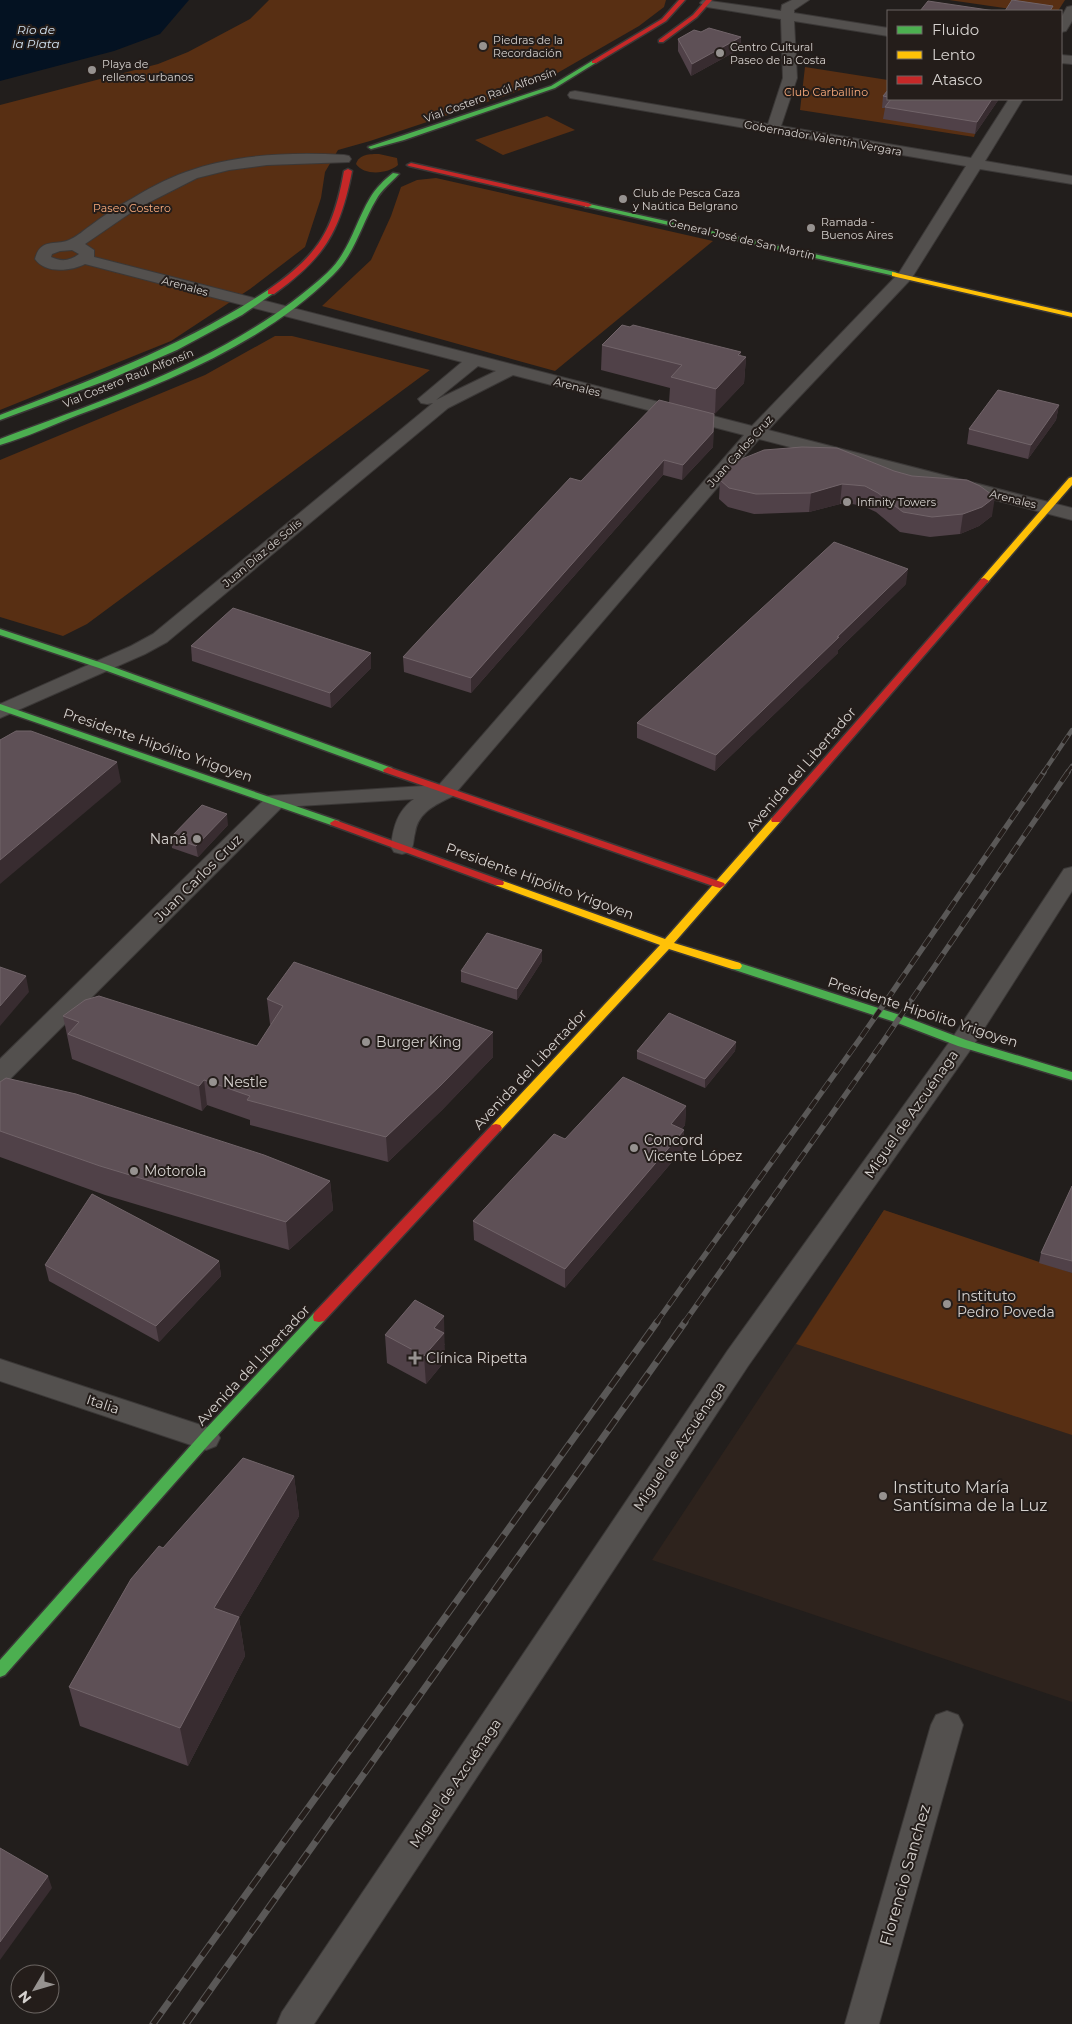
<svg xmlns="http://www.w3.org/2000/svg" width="1072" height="2024" font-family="Montserrat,sans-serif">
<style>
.built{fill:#2e231d}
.green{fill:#582f13}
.water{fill:#041222}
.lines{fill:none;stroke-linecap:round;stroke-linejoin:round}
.street-casing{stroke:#3b3837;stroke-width:2}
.fast-casing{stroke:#3b3837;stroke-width:3}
.slow-casing{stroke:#3b3837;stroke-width:3}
.jam-casing{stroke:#3b3837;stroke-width:3}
.street{fill:#53504e;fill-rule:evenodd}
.fast{fill:#4caf50;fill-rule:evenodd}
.slow{fill:#ffc107;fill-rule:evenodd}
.jam{fill:#c62828;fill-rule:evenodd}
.rail-far2-casing{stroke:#5a5857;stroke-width:4.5}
.rail-far1-casing{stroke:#5a5857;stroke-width:5.5}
.rail-casing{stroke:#5a5857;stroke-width:7}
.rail-far2{stroke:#241d1a;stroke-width:3;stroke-dasharray:9;stroke-linecap:butt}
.rail-far1{stroke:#241d1a;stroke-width:4;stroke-dasharray:11;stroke-linecap:butt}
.rail{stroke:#241d1a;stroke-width:5;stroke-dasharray:14;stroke-linecap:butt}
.wall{fill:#504148}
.shaded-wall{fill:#382c30}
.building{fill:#5e5056;stroke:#716469}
.poi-dot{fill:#969290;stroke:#241d1a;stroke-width:2}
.labels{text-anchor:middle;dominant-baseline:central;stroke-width:4;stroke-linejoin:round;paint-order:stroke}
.far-poi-label{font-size:11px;fill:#d5d1ce;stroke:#241d1a;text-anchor:start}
.far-park-label{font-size:11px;fill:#fdad7d;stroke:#241d1a}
.far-street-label{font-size:11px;fill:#d5d1ce;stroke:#241d1a}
.far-water-label{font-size:12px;font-style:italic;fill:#d2e3f3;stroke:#241d1a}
.street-label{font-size:14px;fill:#d5d1ce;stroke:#241d1a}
.poi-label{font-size:14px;fill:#d5d1ce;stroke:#241d1a;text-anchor:start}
.near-poi-label{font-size:16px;fill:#d5d1ce;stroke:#241d1a;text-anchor:start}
.near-street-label{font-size:16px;fill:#d5d1ce;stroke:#241d1a}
</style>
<rect width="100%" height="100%" fill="#221e1c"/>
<!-- built -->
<path class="built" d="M1072 1191V1702L652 1560 884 1210 1038 1263Z"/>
<!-- green -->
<g class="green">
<path d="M269 0H666L664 7 639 26 547 79 508 95 370 141 338 150 325 172 321 198 305 247 250 289 171 341 0 410V105L158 64 188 52 250 19Z"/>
<path d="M949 0H1065L1058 11H1025Z"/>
<path d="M805 67 888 80V99L975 134 974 137 800 110Z"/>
<path d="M547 116 575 130 503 155 475 140Z"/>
<path d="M379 154 397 158 398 165C388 174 364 176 356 164 359 154 370 154 379 154Z"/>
<path d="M436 178 713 241 555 371 322 306 371 260 391 216 401 187 417 180Z"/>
<path d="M275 336H292L430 370 87 624 63 636 0 617V460L205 375Z"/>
<path d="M884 1210 1072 1273V1435L796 1344Z"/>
</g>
<!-- water -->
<path class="water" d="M0 0H189L160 34 114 51 0 81Z"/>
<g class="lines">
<defs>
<g id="street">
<path d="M703 0 781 11 782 5 792 0H809L794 10V13L888 28V36L794 21 797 78 781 126 971 158 1009 99H1023L985 161 1072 176V184L980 169 911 279 768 430 1072 508V520L759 439 453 796C435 805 418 812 415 833 413 840 414 846 410 852L402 854 394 852 391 847C393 828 397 811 414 799L282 807 9 1080 0 1083V1059L268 796 439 785 744 435 513 375 448 408 167 642 145 654 0 718V704L131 646 153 634 433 403 427 404 421 403 418 399 462 362 85 264C71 271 45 274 35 259 41 236 57 247 71 239 78 236 84 230 90 226 102 217 115 208 128 201 146 190 166 179 186 172 235 154 292 152 344 155L349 156 351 159 349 162 267 165 229 170 197 178 136 209 85 244 94 250V257L752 426 899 273 966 166 570 98 568 95 570 92 575 91 768 124 783 78 781 19 707 7 700 3ZM72 250 79 254C70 261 61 262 51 257L52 254 60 251ZM478 366 496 371 436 400Z"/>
<path d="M1072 6V21L1066 31 1061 32V18L1067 7Z"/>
<path d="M1061 55 1072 56V64L1061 63Z"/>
<path d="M1072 867V891L971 1049 748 1366 314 2024H277L282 2012 728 1350 953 1037 1064 869Z"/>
<path d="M0 1359 216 1430 220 1438 216 1446 206 1450 0 1381Z"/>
<path d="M947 1711 958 1715 963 1725 879 2024H845L931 1725 936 1715Z"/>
</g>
<g id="fast">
<path d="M592 61 597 62 555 88 404 140 371 149 368 147 551 86Z"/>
<path d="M393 173 399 174C391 183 382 189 376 200 361 225 355 254 333 275 264 343 167 382 78 415 53 425 27 437 0 445V439C114 396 235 357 327 273 349 253 355 223 370 198 376 188 384 180 393 173Z"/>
<path d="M585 203 895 272 899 274 895 276 588 207H585Z"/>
<path d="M268 290 275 292 242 315 177 350 108 380 0 420V415C94 379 184 346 268 290Z"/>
<path d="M0 629 105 664 392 768 393 770 392 772H384L99 668 0 635Z"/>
<path d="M0 704 339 821 340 823 339 825H331L0 710Z"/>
<path d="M736 962 903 1016 966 1040 1072 1072V1080L958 1046 895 1022 732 969 730 966Z"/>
<path d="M319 1312 324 1313 325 1317 324 1321 211 1442 5 1675 0 1677V1660L201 1434 314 1313Z"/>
</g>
<g id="slow">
<path d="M892 272 1072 313V317L892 276Z"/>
<path d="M1072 477V485L987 583H981V579L1069 478Z"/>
<path d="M776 817 781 820 780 822 674 943 740 963 742 966 740 969H732L669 949 500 1131H492L490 1128 492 1125 660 945 495 885 494 883 495 881H503L665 939 772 818Z"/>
</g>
<g id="jam">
<path d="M679 0H685L666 21 596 63H592V61L662 19Z"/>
<path d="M706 0H712L697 17 663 42H659V40L693 15Z"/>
<path d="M411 163 588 203 592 205 588 207 409 166 407 165Z"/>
<path d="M348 169 352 171C340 233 324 258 274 294H268V290C318 255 333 232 344 171Z"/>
<path d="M984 578 989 581 987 583 780 822H772L771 820 772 818 981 579Z"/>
<path d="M388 767 724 883 725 885 720 888 716 887 384 772 383 770Z"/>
<path d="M335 820 503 881 504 883 503 885H495L331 825 330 823Z"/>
<path d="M496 1124 500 1125 502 1128 500 1131 324 1321 319 1322 314 1321 313 1317 314 1313 492 1125Z"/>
</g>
</defs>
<!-- street casing -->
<use href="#street" class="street-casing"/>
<!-- fast casing -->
<use href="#fast" class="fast-casing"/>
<!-- slow casing -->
<use href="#slow" class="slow-casing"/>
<!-- jam casing -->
<use href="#jam" class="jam-casing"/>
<!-- street -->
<use href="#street" class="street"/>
<!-- fast -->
<use href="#fast" class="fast"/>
<!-- slow -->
<use href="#slow" class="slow"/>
<!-- jam -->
<use href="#jam" class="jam"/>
<defs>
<g id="rail-far2">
<path d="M1043 773 1072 730"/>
<path d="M1067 773 1072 766"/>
</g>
<g id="rail-far1">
<path d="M656 1323 862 1036 1044 772"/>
<path d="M684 1323 882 1043 1068 772"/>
</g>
<g id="rail">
<path d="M153 2024 657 1322"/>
<path d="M186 2024 685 1322"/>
</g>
</defs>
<!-- rail-far2 casing -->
<use href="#rail-far2" class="rail-far2-casing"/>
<!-- rail-far1 casing -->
<use href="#rail-far1" class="rail-far1-casing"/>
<!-- rail casing -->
<use href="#rail" class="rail-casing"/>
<!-- rail-far2 -->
<use href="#rail-far2" class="rail-far2"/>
<!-- rail-far1 -->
<use href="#rail-far1" class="rail-far1"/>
<!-- rail -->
<use href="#rail" class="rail"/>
</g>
<!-- wall -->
<g class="wall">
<path d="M701 32 741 37 740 49 691 76 678 51V39Z"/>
<path d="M888 90V99H999L975 134 883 119 885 108H882L883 96Z"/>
<path d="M602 345 741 356 746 357 744 383 714 414 713 447 682 480 663 475 471 693 404 672 403 657 581 481 669 403 670 388 601 370Z"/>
<path d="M1059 405 1056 420 1028 459 967 444 969 429Z"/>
<path d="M764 450 992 516 979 526 960 534 930 537 900 532 876 512 863 506 852 504H840L809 512 754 514 728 507 719 499 720 480Z"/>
<path d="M906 584 838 650V653L715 771 637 738V723Z"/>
<path d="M191 646 371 668 331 708 192 661Z"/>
<path d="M228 825 198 857 172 848 171 837Z"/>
<path d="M542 950V961L517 1000 461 982V971Z"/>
<path d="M267 999 493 1032V1057L442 1110 388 1162 250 1125V1120L207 1105 202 1111 72 1059 63 1016 257 1046 271 1025 270 1024Z"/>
<path d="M736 1042 735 1051 705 1088 637 1059V1051Z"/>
<path d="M0 1082 330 1181 333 1210 289 1250 105 1195 0 1157Z"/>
<path d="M686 1106 685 1125 682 1129 684 1130 683 1149 565 1288 474 1240 473 1221 565 1139Z"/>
<path d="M1072 1186V1273L1039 1263 1041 1253Z"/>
<path d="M219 1261 221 1276 159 1342 49 1281 45 1265Z"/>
<path d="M385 1335 445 1344 444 1345 445 1361 426 1384 387 1363Z"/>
<path d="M294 1476 299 1516 239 1618 245 1656 188 1766 80 1726 69 1687 163 1548Z"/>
</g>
<!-- shaded-wall -->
<g class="shaded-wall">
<path d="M741 37 740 49 691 76 692 64Z"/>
<path d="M992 99H999L975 134 977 122Z"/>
<path d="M741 352V362L746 357 744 383 715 414 716 389 738 355Z"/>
<path d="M1059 405 1056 420 1028 459 1031 445Z"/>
<path d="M713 432V447L682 480 683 465Z"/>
<path d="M664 460 663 475 471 693V678Z"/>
<path d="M842 484 840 504 809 512 811 493Z"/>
<path d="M995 497 992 516 979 526 960 534 963 514Z"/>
<path d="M908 569 906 584 838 650V653L715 771 716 755Z"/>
<path d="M371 653V668L331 708 330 693Z"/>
<path d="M117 762 121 782 0 884V860Z"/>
<path d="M227 814 228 825 198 857 196 846Z"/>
<path d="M542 950V961L517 1000V989Z"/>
<path d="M26 976 29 992 0 1026V1006Z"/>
<path d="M493 1032V1057L442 1110 388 1162 386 1137Z"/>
<path d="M736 1042 735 1051 705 1088V1079Z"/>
<path d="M204 1080 207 1105 202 1111 199 1086Z"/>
<path d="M686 1106 685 1125 670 1143 671 1124Z"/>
<path d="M684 1130 683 1149 565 1288V1269Z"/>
<path d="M330 1181 333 1210 289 1250 286 1222Z"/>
<path d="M219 1261 221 1276 159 1342 156 1326Z"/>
<path d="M444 1316 445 1361 426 1384 424 1356 434 1328Z"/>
<path d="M294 1476 299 1516 239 1618 245 1656 188 1766 180 1728 214 1608Z"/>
<path d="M48 1876 52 1888 0 1960V1942Z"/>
</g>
<!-- building -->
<g class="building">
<path d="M1012 0 1053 6 1050 11H1005Z"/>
<path d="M928 1 995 11H920Z"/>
<path d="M709 28 741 37 692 64 678 39 694 30 701 32Z"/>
<path d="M888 90V97L883 96Z"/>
<path d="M891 99H992L977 122 885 107Z"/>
<path d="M622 325 630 327 633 325 741 352 738 355 746 357 716 389 671 377 682 365 602 345Z"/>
<path d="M998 390 1059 405 1031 445 969 429Z"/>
<path d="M659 400 714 414 713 432 683 465 664 460 471 678 403 657 570 478 581 481Z"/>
<path d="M802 447 837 448 894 471 912 476 967 480 980 486 995 497 982 507 963 514 932 517 903 512 878 493 865 486 854 485 842 484 811 493 756 494 729 488 720 480 722 467 764 450Z"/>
<path d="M834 542 908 569 837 637H839L716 755 637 723Z"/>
<path d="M233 608 371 653 330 693 191 646Z"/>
<path d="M16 731H31L117 762 0 860V740Z"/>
<path d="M202 805 227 814 196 846 171 837Z"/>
<path d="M487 933 542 950 517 989 461 971Z"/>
<path d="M294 962 493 1032 441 1085 386 1137 247 1100 250 1096 204 1080 199 1086 68 1034 79 1022 63 1016 85 1000 99 996 257 1046 283 1006 267 999Z"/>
<path d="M0 967 26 976 0 1006Z"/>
<path d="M669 1013 736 1042 705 1079 637 1051Z"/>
<path d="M623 1077 686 1106 671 1124 684 1130 565 1269 473 1221 554 1134 565 1139Z"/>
<path d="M6 1078 76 1094 264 1155 330 1181 286 1222 100 1166 0 1131V1082Z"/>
<path d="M1072 1186V1261L1041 1253Z"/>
<path d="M92 1194 219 1261 156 1326 45 1265Z"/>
<path d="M415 1300 444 1316 434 1328 444 1333 424 1356 385 1335Z"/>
<path d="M243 1458 294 1476 214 1608 239 1617 180 1728 69 1687 131 1579 159 1546 163 1548Z"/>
<path d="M0 1848 48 1876 0 1942Z"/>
</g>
<!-- markers -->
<g class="poi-dot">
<circle cx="483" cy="46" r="5"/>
<circle cx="720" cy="53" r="5"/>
<circle cx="92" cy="70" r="5"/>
<circle cx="623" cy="199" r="5"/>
<circle cx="811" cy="228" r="5"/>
<circle cx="847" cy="502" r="5"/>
<circle cx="197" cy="839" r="5"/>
<circle cx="366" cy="1042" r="5"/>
<circle cx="213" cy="1082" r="5"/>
<circle cx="634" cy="1148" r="5"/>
<circle cx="134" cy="1171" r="5"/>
<circle cx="947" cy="1304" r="5"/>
<path d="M412.5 1350.5h5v5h5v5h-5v5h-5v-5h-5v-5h5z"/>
<circle cx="883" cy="1496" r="5"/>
</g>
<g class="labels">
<!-- far-poi labels -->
<g class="far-poi-label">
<text x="493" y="40">Piedras de la<tspan x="493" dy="13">Recordación</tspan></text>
<text x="730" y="47">Centro Cultural<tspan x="730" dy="13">Paseo de la Costa</tspan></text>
<text x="102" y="64">Playa de<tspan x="102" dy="13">rellenos urbanos</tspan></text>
<text x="633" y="193">Club de Pesca Caza<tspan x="633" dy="13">y Naútica Belgrano</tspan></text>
<text x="821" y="222">Ramada -<tspan x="821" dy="13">Buenos Aires</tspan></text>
<text x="857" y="502">Infinity Towers</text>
</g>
<!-- far-park labels -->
<g class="far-park-label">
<text x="826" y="92">Club Carballino</text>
<text x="132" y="208">Paseo Costero</text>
</g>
<!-- far-street labels -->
<g class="far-street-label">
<text transform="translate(490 95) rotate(-20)">Vial Costero Raúl Alfonsín</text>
<text transform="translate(823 138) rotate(10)">Gobernador Valentín Vergara</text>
<text transform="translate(742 239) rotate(13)">General José de San Martín</text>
<text transform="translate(185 286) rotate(15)">Arenales</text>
<text transform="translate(128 378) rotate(-22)">Vial Costero Raúl Alfonsín</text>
<text transform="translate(577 387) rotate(14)">Arenales</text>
<text transform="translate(740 451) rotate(-48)">Juan Carlos Cruz</text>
<text transform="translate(1013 499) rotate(14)">Arenales</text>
<text transform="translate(262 553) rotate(-40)">Juan Díaz de Solís</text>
</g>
<!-- far-water labels -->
<g class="far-water-label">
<text x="36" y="29">Río de<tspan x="36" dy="14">la Plata</tspan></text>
</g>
<!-- street labels -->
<g class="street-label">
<text transform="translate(158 745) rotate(19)">Presidente Hipólito Yrigoyen</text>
<text transform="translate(801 769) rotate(-49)">Avenida del Libertador</text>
<text transform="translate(198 878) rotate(-45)">Juan Carlos Cruz</text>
<text transform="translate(540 881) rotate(20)">Presidente Hipólito Yrigoyen</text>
<text transform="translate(923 1012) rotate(18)">Presidente Hipólito Yrigoyen</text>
<text transform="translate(530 1069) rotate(-47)">Avenida del Libertador</text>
<text transform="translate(911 1114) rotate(-55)">Miguel de Azcuénaga</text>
<text transform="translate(253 1365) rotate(-47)">Avenida del Libertador</text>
<text transform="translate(103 1404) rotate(18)">Italia</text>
<text transform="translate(679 1446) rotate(-56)">Miguel de Azcuénaga</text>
<text transform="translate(455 1783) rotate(-56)">Miguel de Azcuénaga</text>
</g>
<!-- poi labels -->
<g class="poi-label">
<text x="187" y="839" text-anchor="end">Naná</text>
<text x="376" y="1042">Burger King</text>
<text x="223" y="1082">Nestle</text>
<text x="644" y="1140">Concord<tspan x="644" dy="16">Vicente López</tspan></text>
<text x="144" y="1171">Motorola</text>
<text x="957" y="1296">Instituto<tspan x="957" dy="16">Pedro Poveda</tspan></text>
<text x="426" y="1358">Clínica Ripetta</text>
</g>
<!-- near-poi labels -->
<g class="near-poi-label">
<text x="893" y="1487">Instituto María<tspan x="893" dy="18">Santísima de la Luz</tspan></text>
</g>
<!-- near-street labels -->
<g class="near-street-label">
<text transform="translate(905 1875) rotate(-74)">Florencio Sanchez</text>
</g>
</g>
<!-- legend -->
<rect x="887" y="10" width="175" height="90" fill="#241d1a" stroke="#6b6562"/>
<rect x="897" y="26" width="25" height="8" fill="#4caf50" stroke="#6b6562"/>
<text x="932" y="35" font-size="15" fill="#d5d1ce">Fluido</text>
<rect x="897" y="51" width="25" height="8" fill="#ffc107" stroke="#6b6562"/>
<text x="932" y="60" font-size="15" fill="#d5d1ce">Lento</text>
<rect x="897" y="76" width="25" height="8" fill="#c62828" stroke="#6b6562"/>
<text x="932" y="85" font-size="15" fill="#d5d1ce">Atasco</text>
<!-- north arrow -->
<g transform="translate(35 1989) rotate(232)"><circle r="24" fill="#241d1a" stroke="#6b6562"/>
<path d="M0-4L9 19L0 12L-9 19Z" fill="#969290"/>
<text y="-8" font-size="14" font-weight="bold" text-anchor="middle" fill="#d5d1ce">N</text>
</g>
</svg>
